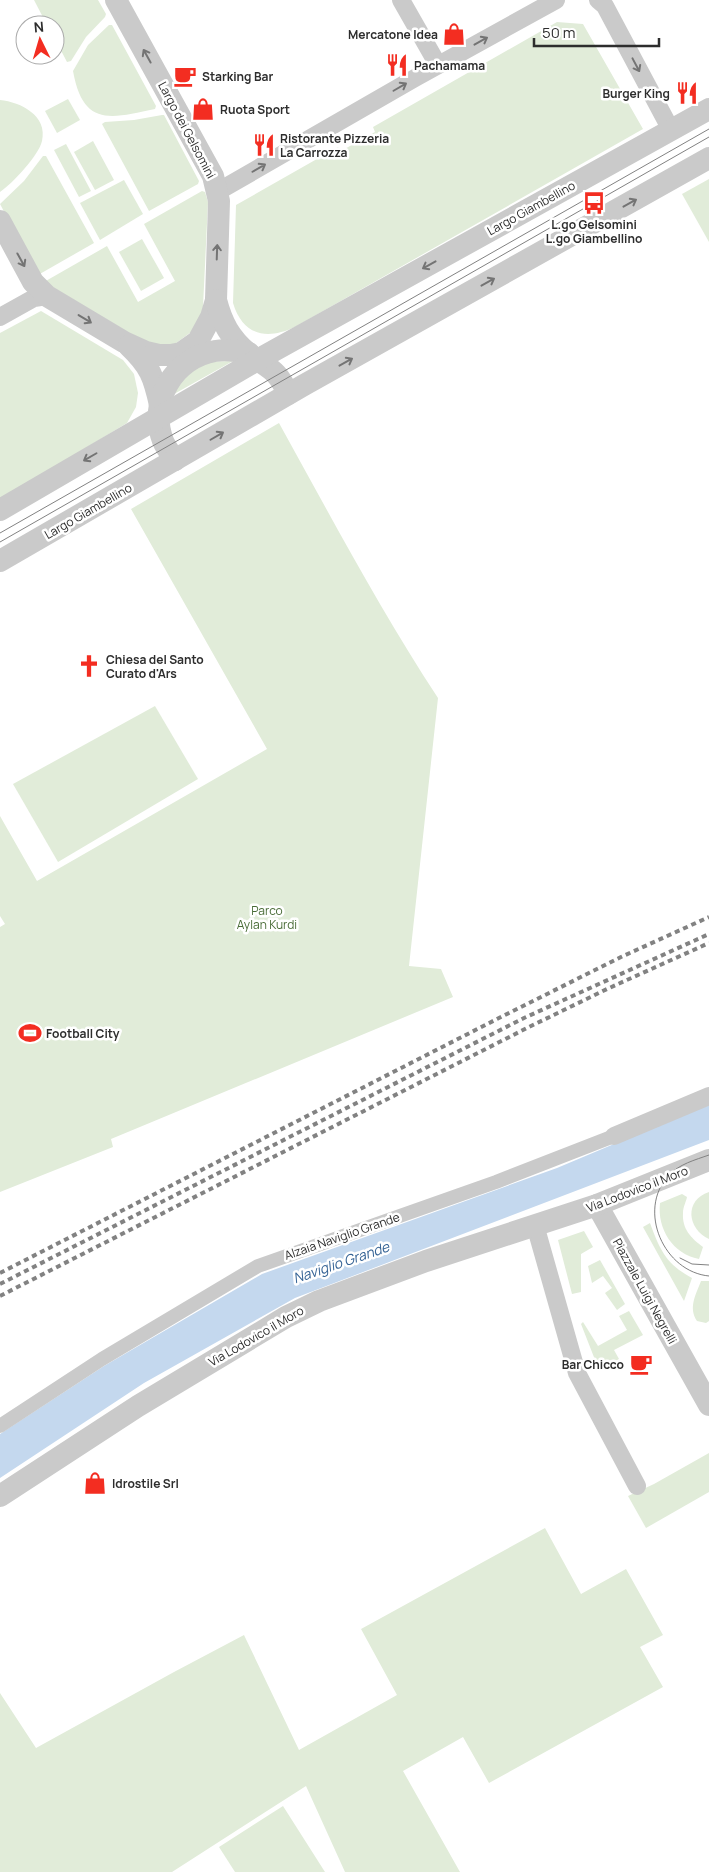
<svg xmlns="http://www.w3.org/2000/svg" width="709" height="1872" font-family="Manrope,sans-serif">
<style>
.green{fill:#e1ecd9}
.water{fill:#c4d8ee}
.lines{fill:none;stroke-linecap:round;stroke-linejoin:round}
.pedestrian{stroke:#cacaca;stroke-width:14}
.minor{stroke:#cacaca;stroke-width:18}
.tertiary{stroke:#cacaca;stroke-width:22}
.tram{stroke:#828282;stroke-width:1}
.rail{stroke:#828282;stroke-width:4;stroke-dasharray:5 4;stroke-linecap:butt}
.oneway{stroke:#747474}
.labels{text-anchor:middle;dominant-baseline:central;stroke-width:5;stroke-linejoin:round;paint-order:stroke}
.poi-label{font-size:12px;font-weight:bold;fill:#2d2d2d;stroke:#fff;text-anchor:start}
.street-label{font-size:12px;fill:#2d2d2d;stroke:#fff}
.park-label{font-size:12px;fill:#496c37;stroke:#fff}
.water-label{font-size:14px;font-style:italic;fill:#356395;stroke:#fff}
</style>
<rect width="100%" height="100%" fill="#fff"/>
<!-- green -->
<g class="green">
<path d="M34 0H98L106 14 105 17 86 37 71 61 67 62 55 39V25H47Z"/>
<path d="M557 22 583 24 643 129 295 327C267 340 243 336 233 303L236 205 338 147 341 151 375 132 373 127Z"/>
<path d="M109 25H112L156 106 155 109C109 119 83 126 73 71L88 45Z"/>
<path d="M68 99 80 120 57 133 45 111Z"/>
<path d="M0 100C21 102 48 116 42 141 39 155 12 184 0 192Z"/>
<path d="M162 115H164L199 181 198 184 149 211 102 124 105 122 134 120Z"/>
<path d="M93 141 114 180 95 190 74 152Z"/>
<path d="M66 144 91 191 79 197 54 150Z"/>
<path d="M43 156H46L94 243 38 275 0 204 24 181Z"/>
<path d="M709 179V242L682 194Z"/>
<path d="M124 180 143 214 100 240 80 203Z"/>
<path d="M202 191 205 192 208 202 203 307 198 327 172 346H151L44 282 107 246 138 302 175 281 144 224Z"/>
<path d="M142 239 164 278 141 291 119 252Z"/>
<path d="M41 311 123 360 134 374 138 393 136 407 127 423 0 500V333Z"/>
<path d="M233 361 167 398 194 362Z"/>
<path d="M279 423C330 515 380 610 438 698L409 966 441 969 453 997 111 1139 113 1147 0 1192V927L5 924 0 916V816L37 881 267 749 131 509Z"/>
<path d="M155 706 198 779 58 862 13 784Z"/>
<path d="M709 1192V1239C687 1229 684 1200 709 1192Z"/>
<path d="M682 1194 687 1197C686 1202 683 1207 683 1213 682 1229 691 1238 703 1247L699 1259C673 1254 657 1229 660 1203Z"/>
<path d="M650 1223C660 1250 666 1264 692 1278L684 1301 643 1227Z"/>
<path d="M584 1231 593 1247 581 1254V1292L572 1294 558 1240Z"/>
<path d="M600 1260 625 1304 617 1310 605 1293 612 1288 603 1276 592 1283 588 1266Z"/>
<path d="M701 1281H709V1321L706 1323 697 1321C688 1308 696 1294 701 1281Z"/>
<path d="M629 1311 643 1335 614 1350 619 1359 599 1370 581 1324 583 1322 598 1346 627 1330 619 1316Z"/>
<path d="M709 1453V1492L646 1528 628 1496 654 1484Z"/>
<path d="M545 1528 581 1594 626 1569 663 1635 640 1647 663 1687 489 1783 463 1737 403 1771 460 1872H345L306 1786 172 1872H0V1693L36 1748 174 1672 244 1635 299 1750 397 1695 361 1629Z"/>
<path d="M283 1806 325 1872H235L219 1847Z"/>
</g>
<!-- water -->
<path class="water" d="M709 1104V1140L295 1298 144 1383 0 1478V1434L104 1366 262 1274 557 1168Z"/>
<g class="lines">
<!-- pedestrian -->
<path class="pedestrian" d="M0 1426 102 1359 258 1266 496 1182 614 1136"/>
<!-- minor -->
<g class="minor">
<path d="M401 0 438 65"/>
<path d="M598 0 605 6 671 130"/>
<path d="M217 192 415 78 556 0"/>
<path d="M0 317 34 298 47 296"/>
<path d="M614 1136 709 1096"/>
<path d="M535 1225 577 1373 637 1486"/>
</g>
<!-- tertiary -->
<g class="tertiary">
<path d="M0 221 33 282 47 296 124 342 146 352 159 355H171L181 353 198 341 211 317 216 300 219 201 213 176 116 0"/>
<path d="M216 300C222 323 230 338 248 353 268 369 277 368 288 394"/>
<path d="M129 346C150 366 154 377 160 405"/>
<path d="M175 460C171 454 166 448 163 441 148 401 174 358 215 351 227 349 238 351 249 353"/>
<path d="M0 510 259 359 709 109"/>
<path d="M0 561 304 385 709 158"/>
<path d="M597 1205 709 1405"/>
<path d="M0 1496 138 1406 286 1317 319 1301 426 1261 597 1205 709 1160"/>
</g>
<!-- tram -->
<g class="tram">
<path d="M0 533 709 129"/>
<path d="M0 542 709 137"/>
<path d="M709 1155C695 1160 679 1164 668 1176 637 1211 664 1272 709 1276"/>
<path d="M680 1258 692 1264 709 1265"/>
</g>
<!-- rail -->
<g class="rail">
<path d="M0 1273 497 1019 621 957 709 917"/>
<path d="M0 1284 524 1018 709 934"/>
<path d="M0 1296 529 1027 607 989 709 943"/>
</g>
</g>
<!-- one-way arrows -->
<defs><path id="oneway-shaft" d="M-6 0H5M1.5-3L5.5 0L1.5 3" fill="none" stroke-width="1.6" stroke-linecap="round" stroke-linejoin="round" transform="scale(1.25)"/></defs>
<g class="oneway">
<use href="#oneway-shaft" transform="translate(481 41) rotate(-29)"/>
<use href="#oneway-shaft" transform="translate(147 56) rotate(-119)"/>
<use href="#oneway-shaft" transform="translate(636 65) rotate(62)"/>
<use href="#oneway-shaft" transform="translate(400 87) rotate(-30)"/>
<use href="#oneway-shaft" transform="translate(259 168) rotate(-30)"/>
<use href="#oneway-shaft" transform="translate(630 203) rotate(-29)"/>
<use href="#oneway-shaft" transform="translate(217 252) rotate(-88)"/>
<use href="#oneway-shaft" transform="translate(21 260) rotate(61)"/>
<use href="#oneway-shaft" transform="translate(429 265) rotate(151)"/>
<use href="#oneway-shaft" transform="translate(488 282) rotate(-29)"/>
<use href="#oneway-shaft" transform="translate(85 319) rotate(31)"/>
<use href="#oneway-shaft" transform="translate(346 362) rotate(-29)"/>
<use href="#oneway-shaft" transform="translate(217 436) rotate(-30)"/>
<use href="#oneway-shaft" transform="translate(90 457) rotate(150)"/>
</g>
<!-- icons -->
<defs>
<symbol id="shop-bare" viewBox="-9 -9 18 18"><path d="M-5-2.5h2.3a2.7 3.5 0 0 1 5.4 0H5L5.5 6h-11ZM-1.5-2.5h3a1.5 2.3 0 0 0-3 0Z" fill="#f32d21" stroke="#fff" stroke-width="2.5" paint-order="stroke"/></symbol>
<symbol id="restaurant-bare" viewBox="-9 -9 18 18"><path d="M-5-6h1v4h1v-4h1v4h1v-4h1v5L-1.5 .5V6h-2V.5L-5-1ZM5-6V6H3V1.5H1.5Q1.5-4 5-6Z" fill="#f32d21" stroke="#fff" stroke-width="2.5" paint-order="stroke"/></symbol>
<symbol id="cafe-bare" viewBox="-9 -9 18 18"><path d="M-5.5-4.5H6V0H3Q3 3.5 0 3.5H-2.5Q-5.5 3.5-5.5 0ZM3-3.2v2h1.7v-2ZM-6 4.5H4V6H-6Z" fill="#f32d21" stroke="#fff" stroke-width="2.5" paint-order="stroke"/></symbol>
<symbol id="bus-bare" viewBox="-9 -9 18 18"><path d="M-5-6H5V4H4V6H2V4H-2V6H-4V4H-5ZM-3.5-4V0h7V-4ZM-3.5 1.2v1.5H-2V1.2ZM2 1.2v1.5H3.5V1.2Z" fill="#f32d21" stroke="#fff" stroke-width="2.5" paint-order="stroke"/></symbol>
<symbol id="church-bare" viewBox="-9 -9 18 18"><path d="M-1.2-6h2.4v3.5h3.3v2.4h-3.3V6h-2.4V-.1h-3.3v-2.4h3.3Z" fill="#f32d21" stroke="#fff" stroke-width="2.5" paint-order="stroke"/></symbol>
<symbol id="stadium-bare" viewBox="-9 -9 18 18"><path d="M0-5a6.5 5 0 1 0 0 10a6.5 5 0 1 0 0-10ZM-3.5-1.8h7v3.6h-7Z" fill="#f32d21" stroke="#fff" stroke-width="2.5" paint-order="stroke"/></symbol>
</defs>
<g fill-rule="evenodd">
<use href="#shop-bare" x="438" y="18" width="32" height="32"/>
<use href="#restaurant-bare" x="381" y="49" width="32" height="32"/>
<use href="#cafe-bare" x="169" y="60" width="32" height="32"/>
<use href="#restaurant-bare" x="671" y="77" width="32" height="32"/>
<use href="#shop-bare" x="187" y="93" width="32" height="32"/>
<use href="#restaurant-bare" x="248" y="129" width="32" height="32"/>
<use href="#bus-bare" x="578" y="187" width="32" height="32"/>
<use href="#church-bare" x="73" y="650" width="32" height="32"/>
<use href="#stadium-bare" x="14" y="1017" width="32" height="32"/>
<use href="#cafe-bare" x="625" y="1348" width="32" height="32"/>
<use href="#shop-bare" x="79" y="1467" width="32" height="32"/>
</g>
<g class="labels">
<!-- poi labels -->
<g class="poi-label">
<text x="438" y="34" text-anchor="end">Mercatone Idea</text>
<text x="414" y="65">Pachamama</text>
<text x="202" y="76">Starking Bar</text>
<text x="670" y="93" text-anchor="end">Burger King</text>
<text x="220" y="109">Ruota Sport</text>
<text x="280" y="138">Ristorante Pizzeria<tspan x="280" dy="14">La Carrozza</tspan></text>
<text x="594" y="224" text-anchor="middle">L.go Gelsomini<tspan x="594" dy="14">L.go Giambellino</tspan></text>
<text x="106" y="659">Chiesa del Santo<tspan x="106" dy="14">Curato d'Ars</tspan></text>
<text x="46" y="1033">Football City</text>
<text x="624" y="1364" text-anchor="end">Bar Chicco</text>
<text x="112" y="1483">Idrostile Srl</text>
</g>
<!-- street labels -->
<g class="street-label">
<text transform="translate(187 130) rotate(62)">Largo dei Gelsomini</text>
<text transform="translate(531 208) rotate(-29)">Largo Giambellino</text>
<text transform="translate(88 511) rotate(-30)">Largo Giambellino</text>
<text transform="translate(637 1189) rotate(-21)">Via Lodovico il Moro</text>
<text transform="translate(342 1236) rotate(-19)">Alzaia Naviglio Grande</text>
<text transform="translate(645 1291) rotate(61)">Piazzale Luigi Negrelli</text>
<text transform="translate(256 1336) rotate(-30)">Via Lodovico il Moro</text>
</g>
<!-- park labels -->
<g class="park-label">
<text x="267" y="910">Parco<tspan x="267" dy="14">Aylan Kurdi</tspan></text>
</g>
<!-- water labels -->
<g class="water-label">
<text transform="translate(341 1262) rotate(-19)">Naviglio Grande</text>
</g>
</g>
<!-- north arrow -->
<g transform="translate(40 40) rotate(355)"><circle r="24" fill="#ffffff" stroke="#ababab"/>
<path d="M0-4L9 19L0 12L-9 19Z" fill="#f32d21"/>
<text y="-8" font-size="14" font-weight="bold" text-anchor="middle" fill="#2d2d2d">N</text>
</g>
<!-- scale -->
<path d="M534 38v8h125v-8" fill="none" stroke="#2d2d2d" stroke-width="2.5"/>
<text x="542" y="38" font-size="15" fill="#2d2d2d" stroke="#ffffff" stroke-width="4" paint-order="stroke">50 m</text>
</svg>
